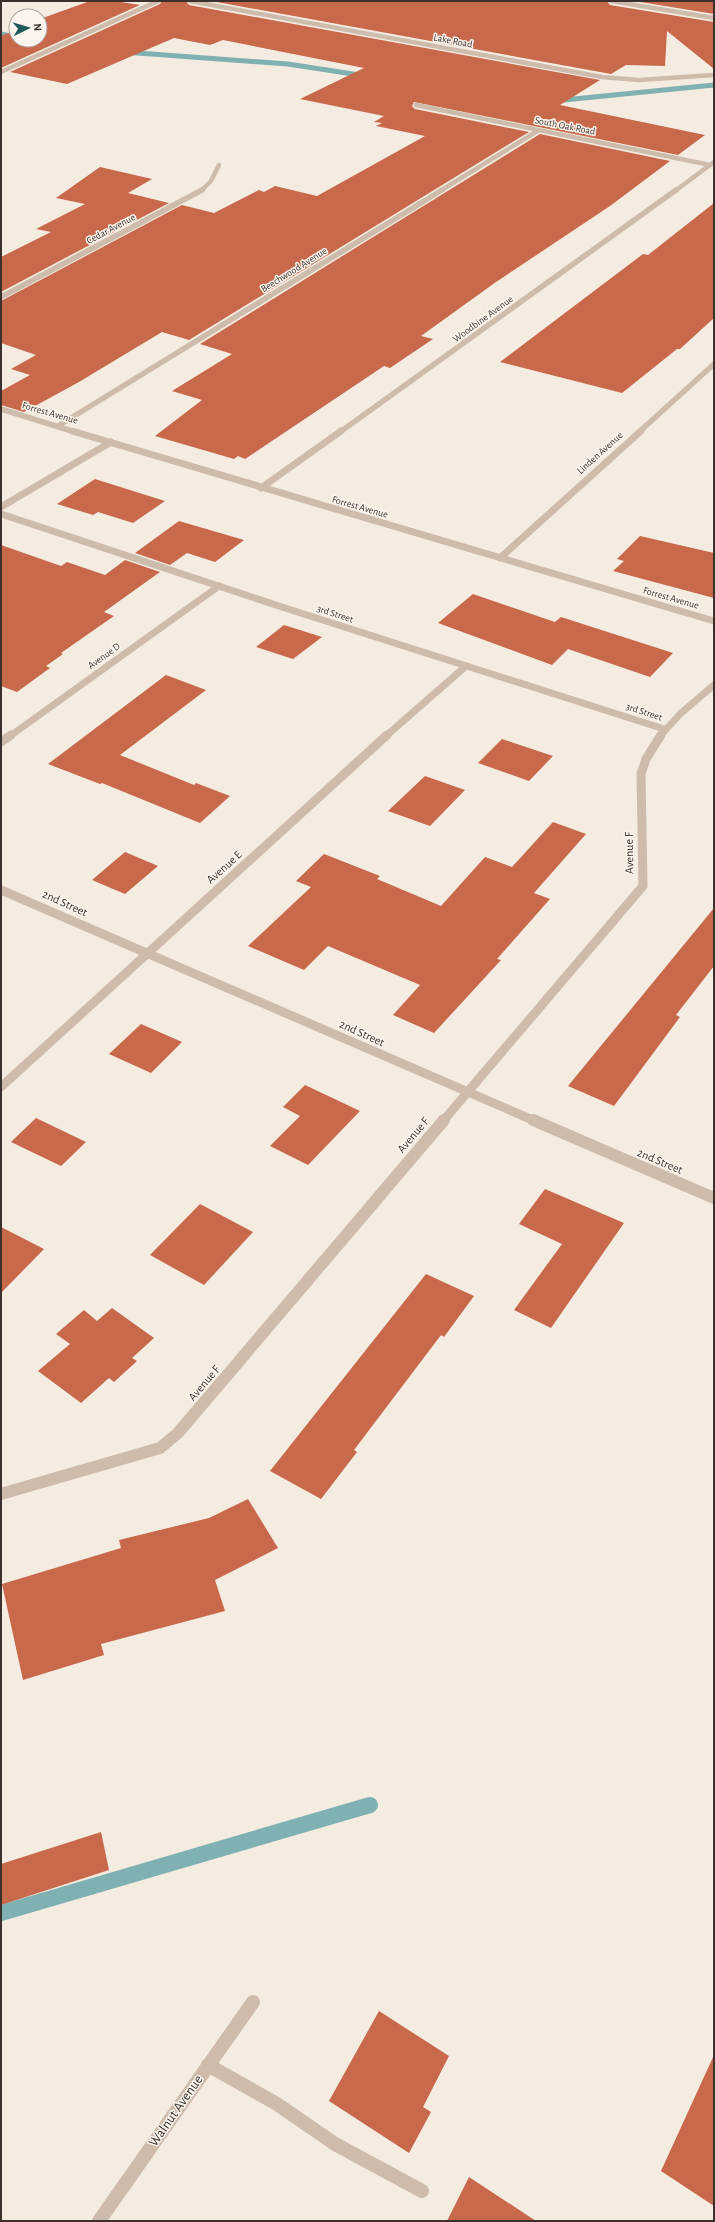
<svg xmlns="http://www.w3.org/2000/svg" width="715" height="2222" font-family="'Alegreya Sans',sans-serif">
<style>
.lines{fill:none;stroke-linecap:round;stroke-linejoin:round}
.stream-far1{stroke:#7fb0b2;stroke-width:5}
.stream{stroke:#7fb0b2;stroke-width:16}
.building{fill:#c8694b}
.minor-far5{stroke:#cdbbac;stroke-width:4.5}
.minor-far4{stroke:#cdbbac;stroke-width:5.5}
.minor-far3{stroke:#cdbbac;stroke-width:7}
.minor-far2{stroke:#cdbbac;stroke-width:9}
.minor-far1{stroke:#cdbbac;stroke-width:12}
.minor{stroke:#cdbbac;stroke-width:14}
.labels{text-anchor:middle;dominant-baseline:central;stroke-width:3;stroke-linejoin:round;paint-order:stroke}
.far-street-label{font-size:10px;fill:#3b302b;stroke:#fbf5ee}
.street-label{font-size:12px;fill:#3b302b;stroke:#fbf5ee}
.near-street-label{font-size:14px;fill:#3b302b;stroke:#fbf5ee}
</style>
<rect width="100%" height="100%" fill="#f4ebe1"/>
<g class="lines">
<!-- stream-far1 -->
<g class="stream-far1">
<path d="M1 34 16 37"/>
<path d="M124 52 288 64 366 76"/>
<path d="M553 99 564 100 714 85"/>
</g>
<!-- stream -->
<path class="stream" d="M1 1913 370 1805"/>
</g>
<!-- building -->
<g class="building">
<path d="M90 1H115L140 5 1 68V36L16 30V40H40V19Z"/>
<path d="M162 1H186L189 5 600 80 560 105 705 135 678 155 414 102 412 106 415 109 529 132 189 340 162 332 79 382 24 412 1 405V391L30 375 11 369 36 355 1 343V301L182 205 214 213 259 190 264 192 275 186 317 196 425 136 376 126 382 123 374 122 384 116 300 99 364 68 223 40 210 45 174 38 67 84 10 72 160 4Z"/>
<path d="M211 1H607L610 5 714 22V69L667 31 665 66 626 65 611 74Z"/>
<path d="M634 1H714V14Z"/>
<path d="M540 134 670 161 610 206 496 282 421 336 433 339 390 368 384 366 245 459 238 456 234 459 155 436 202 400 172 391 232 354 200 344Z"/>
<path d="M100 167 152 179 128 193 169 203 1 292V257L51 232 36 229 85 204 56 198Z"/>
<path d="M714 203V318L680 349H677L622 393 500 362 643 254 648 255Z"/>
<path d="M95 479 165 501 133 523 98 512 93 515 57 504Z"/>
<path d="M179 521 244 540 215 562 187 553 170 565 135 553Z"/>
<path d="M640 536 714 553V598L613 571 624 561 617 559Z"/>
<path d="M1 545 61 566 67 562 105 575 125 560 160 572 104 612 114 616 61 653 63 654 46 666 50 668 17 692 1 686Z"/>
<path d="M473 594 555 622 561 617 673 653 650 677 568 649 552 665 438 623Z"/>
<path d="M284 625 322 637 293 659 256 647Z"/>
<path d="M166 675 206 690 120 755 194 785 196 783 230 796 200 823 102 783 100 784 48 764Z"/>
<path d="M502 739 553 756 529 781 478 763Z"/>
<path d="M425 776 465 790 430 826 388 811Z"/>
<path d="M553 822 586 834 534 893 550 899 497 959 501 960 434 1033 393 1015 420 985 328 946 304 970 248 946 311 887 296 881 324 854 380 876 377 879 441 906 485 857 512 867Z"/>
<path d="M125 852 158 866 125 894 92 880Z"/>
<path d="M714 908V966L676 1015 680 1017 614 1106 568 1086Z"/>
<path d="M141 1024 182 1042 151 1073 109 1054Z"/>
<path d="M305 1085 360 1111 308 1165 270 1146 300 1116 283 1107Z"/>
<path d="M36 1118 86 1142 61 1166 11 1142Z"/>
<path d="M545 1189 624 1223 551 1328 514 1310 562 1244 519 1224Z"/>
<path d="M200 1204 253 1232 204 1285 150 1255Z"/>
<path d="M1 1227 44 1249 1 1293Z"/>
<path d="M426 1274 474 1296 444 1337 441 1335 354 1450 357 1452 321 1499 270 1471Z"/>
<path d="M112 1308 154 1338 132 1358 137 1361 114 1382 109 1378 81 1403 38 1371 70 1344 56 1334 84 1310 97 1321Z"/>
<path d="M248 1499 278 1548 215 1580 225 1611 101 1644 104 1655 23 1680 2 1584 121 1548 119 1540 209 1518Z"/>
<path d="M101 1832 109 1870 1 1905V1864Z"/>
<path d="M379 2011 449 2056 423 2107 431 2112 409 2153 329 2101Z"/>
<path d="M714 2055V2206L661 2171Z"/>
<path d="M469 2177 536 2221H447Z"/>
</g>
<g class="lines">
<!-- minor-far5 -->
<g class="minor-far5">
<path d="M190 1 602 77 639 80 714 75"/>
<path d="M611 1 714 18"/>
<path d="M1 72 158 1"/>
<path d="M416 105 710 165"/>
<path d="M201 191 211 181 219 165"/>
<path d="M440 191 539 130"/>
<path d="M675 191 714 162"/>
</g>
<!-- minor-far4 -->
<g class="minor-far4">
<path d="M1 297 202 190"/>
<path d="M1 409 75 432"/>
<path d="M58 426 442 190"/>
<path d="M340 432 676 190"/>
<path d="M639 432 714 364"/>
</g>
<!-- minor-far3 -->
<g class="minor-far3">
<path d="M72 431 714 621"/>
<path d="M261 488 341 431"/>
<path d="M1 507 111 442"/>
<path d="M1 514 285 608 664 729"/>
<path d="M500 558 641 431"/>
<path d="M10 736 219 586"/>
<path d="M386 736 466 666"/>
<path d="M660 736 680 714 714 685"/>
</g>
<!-- minor-far2 -->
<g class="minor-far2">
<path d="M1 742 11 735"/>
<path d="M1 890 535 1121"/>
<path d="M1 1087 387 735"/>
<path d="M443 1121 643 886 641 774 646 759 661 735"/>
</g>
<!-- minor-far1 -->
<g class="minor-far1">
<path d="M533 1120 714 1198"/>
<path d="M1 1494 160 1448 178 1433 444 1120"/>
</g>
<!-- minor -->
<g class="minor">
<path d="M208 2065 277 2104 335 2144 422 2191"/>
<path d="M99 2221 253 2002"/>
</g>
</g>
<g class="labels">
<!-- far-street labels -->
<g class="far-street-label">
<text transform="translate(453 41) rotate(11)">Lake Road</text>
<text transform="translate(565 126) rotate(11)">South Oak Road</text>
<text transform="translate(111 229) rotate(-28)">Cedar Avenue</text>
<text transform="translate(294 270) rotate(-32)">Beechwood Avenue</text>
<text transform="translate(483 319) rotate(-36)">Woodbine Avenue</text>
<text transform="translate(50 413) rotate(16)">Forrest Avenue</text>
<text transform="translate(600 453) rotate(-42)">Linden Avenue</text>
<text transform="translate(360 507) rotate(16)">Forrest Avenue</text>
<text transform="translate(671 598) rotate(16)">Forrest Avenue</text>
<text transform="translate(335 614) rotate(18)">3rd Street</text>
<text transform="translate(104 656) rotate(-36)">Avenue D</text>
<text transform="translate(644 712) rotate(18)">3rd Street</text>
</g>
<!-- street labels -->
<g class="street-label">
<text transform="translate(629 853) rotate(-91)">Avenue F</text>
<text transform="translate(224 867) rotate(-42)">Avenue E</text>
<text transform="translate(65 903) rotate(24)">2nd Street</text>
<text transform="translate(362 1033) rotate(24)">2nd Street</text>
<text transform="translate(413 1135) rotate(-50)">Avenue F</text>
<text transform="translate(660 1161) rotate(23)">2nd Street</text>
<text transform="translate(204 1383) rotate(-50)">Avenue F</text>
</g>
<!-- near-street labels -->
<g class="near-street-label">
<text transform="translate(176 2111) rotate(-55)">Walnut Avenue</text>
</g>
</g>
<!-- border -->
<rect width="715" height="2222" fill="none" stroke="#3b302b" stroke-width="4"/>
<!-- north arrow -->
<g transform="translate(28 28) rotate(85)"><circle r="19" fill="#fbf5ee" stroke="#aea6a0"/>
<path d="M0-3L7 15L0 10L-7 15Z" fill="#1f5a5e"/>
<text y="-6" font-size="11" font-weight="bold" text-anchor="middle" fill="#3b302b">N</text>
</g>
</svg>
